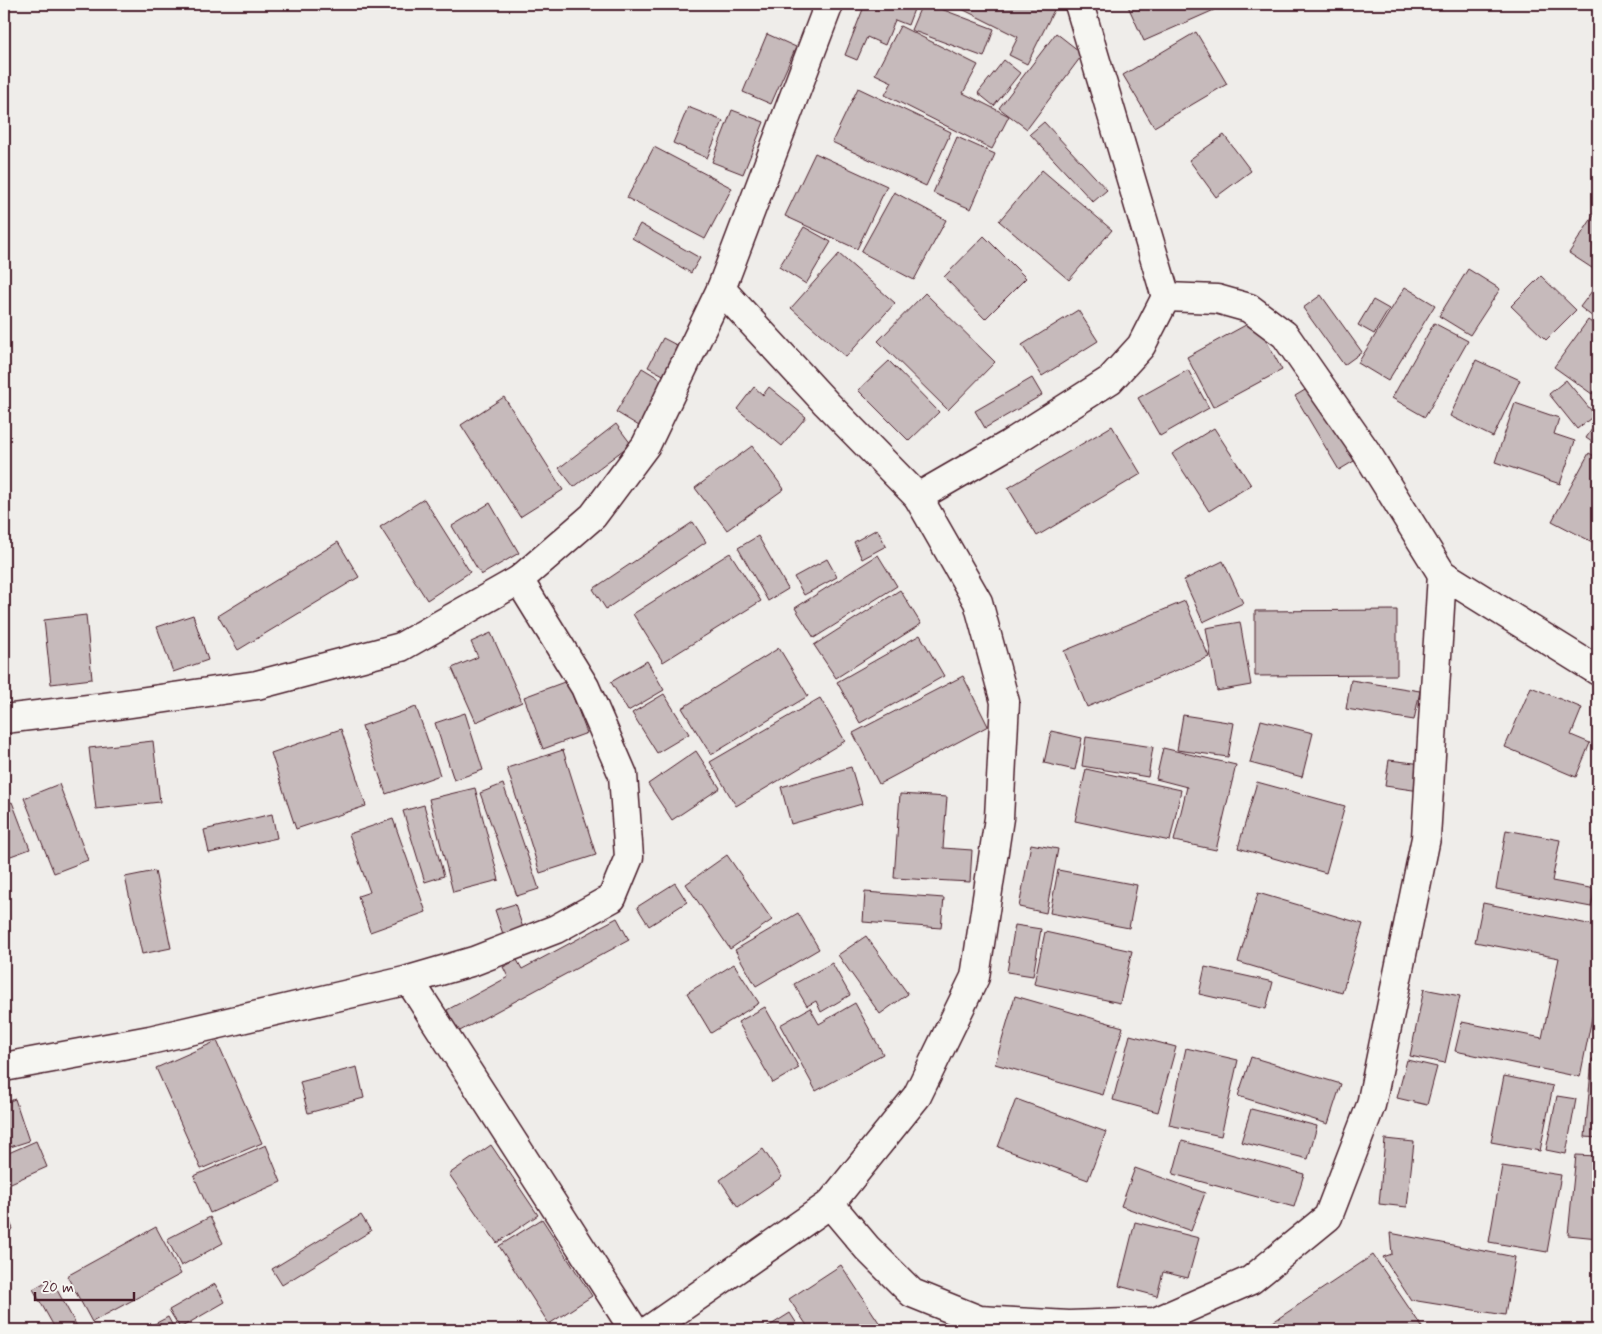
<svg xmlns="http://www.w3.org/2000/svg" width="1602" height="1334" font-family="Mynerve,sans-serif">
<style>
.building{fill:#c6babb;stroke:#4a1f2b}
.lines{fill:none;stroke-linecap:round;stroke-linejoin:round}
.street-casing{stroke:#4a1f2b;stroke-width:31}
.street{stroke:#f6f6f2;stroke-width:28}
</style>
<rect width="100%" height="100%" fill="#efedea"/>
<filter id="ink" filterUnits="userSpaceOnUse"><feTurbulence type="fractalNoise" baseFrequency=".02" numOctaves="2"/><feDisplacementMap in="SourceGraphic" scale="10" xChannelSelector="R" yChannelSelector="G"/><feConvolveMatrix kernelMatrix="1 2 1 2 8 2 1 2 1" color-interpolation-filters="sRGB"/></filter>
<g filter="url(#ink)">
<!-- building -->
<g class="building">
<path d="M764 4H784L783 8Z"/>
<path d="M865 4H916L908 25 895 20 885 45 867 37 857 60 845 55Z"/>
<path d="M922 4H928L994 29 984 57 911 30Z"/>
<path d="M957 4H1057L1027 64 1009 55 1018 37 956 6Z"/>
<path d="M1127 4H1211L1214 10 1144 41Z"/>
<path d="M900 26 978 65 963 93 1009 116 992 149 885 95 892 82 875 74Z"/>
<path d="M1196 32 1227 84 1154 127 1123 75Z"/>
<path d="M1056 33 1083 54 1027 129 999 108Z"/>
<path d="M767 34 796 47 771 104 743 92Z"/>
<path d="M1004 60 1020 73 994 106 978 93Z"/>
<path d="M858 88 951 132 926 186 832 142Z"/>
<path d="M688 107 723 121 707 158 673 143Z"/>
<path d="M732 110 764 122 743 174 712 162Z"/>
<path d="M1044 122 1107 190 1093 202 1030 134Z"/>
<path d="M1224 135 1251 171 1216 197 1189 160Z"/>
<path d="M957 137 995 154 971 209 933 193Z"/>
<path d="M654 147 732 188 705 239 627 198Z"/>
<path d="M815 153 887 186 857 249 785 216Z"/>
<path d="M1042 170 1112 230 1069 280 999 221Z"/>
<path d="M894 192 946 220 914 280 861 252Z"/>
<path d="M1598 209V272L1569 253Z"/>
<path d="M640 224 700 258 691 273 632 238Z"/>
<path d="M804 227 831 242 806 284 779 267Z"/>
<path d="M984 236 1026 278 985 319 944 277Z"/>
<path d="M839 254 895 303 846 357 791 308Z"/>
<path d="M1468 269 1500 289 1470 335 1439 316Z"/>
<path d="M1541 276 1576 310 1546 340 1511 306Z"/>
<path d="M1598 283V321L1580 307Z"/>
<path d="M1405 287 1435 305 1388 381 1358 363Z"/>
<path d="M925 293 995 362 948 410 878 341Z"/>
<path d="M1321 295 1362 352 1344 365 1303 308Z"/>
<path d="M1373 300 1389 309 1374 334 1358 325Z"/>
<path d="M1078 310 1098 341 1042 376 1022 345Z"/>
<path d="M1255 320 1282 370 1213 407 1187 357Z"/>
<path d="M1588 320 1598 327V385L1592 394 1554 367Z"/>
<path d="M1434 323 1468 341 1425 417 1392 398Z"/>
<path d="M663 338 686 350 671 379 648 367Z"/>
<path d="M1476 360 1520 380 1493 437 1450 416Z"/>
<path d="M889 361 939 412 909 441 858 390Z"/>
<path d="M642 368 670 385 644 429 616 412Z"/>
<path d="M1188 370 1209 408 1160 436 1138 398Z"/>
<path d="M1032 378 1042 395 985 428 975 411Z"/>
<path d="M1566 380 1595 415 1577 429 1549 394Z"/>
<path d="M1315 384 1359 458 1339 470 1295 396Z"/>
<path d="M754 387 763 395 769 387 806 417 782 446 737 409Z"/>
<path d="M504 397 563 490 520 517 461 425Z"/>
<path d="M1515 403 1559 418 1554 434 1575 441 1560 484 1495 462Z"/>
<path d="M1598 420V446L1586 438Z"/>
<path d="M616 424 631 444 574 487 559 468Z"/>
<path d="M1112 426 1141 474 1037 536 1008 488Z"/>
<path d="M1214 428 1251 485 1209 511 1172 454Z"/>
<path d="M752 446 784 489 727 530 695 488Z"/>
<path d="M1589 453 1598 458V545L1552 521Z"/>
<path d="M424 499 470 572 427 600 380 527Z"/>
<path d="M490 503 519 553 481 575 452 526Z"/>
<path d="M693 522 706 542 606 609 593 589Z"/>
<path d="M877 529 886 546 862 559 854 542Z"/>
<path d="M758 536 788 589 768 601 738 548Z"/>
<path d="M338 542 359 577 238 650 218 616Z"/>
<path d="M730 553 761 601 663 662 633 614Z"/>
<path d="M878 555 897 586 814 638 795 608Z"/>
<path d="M827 559 837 577 804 595 794 577Z"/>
<path d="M1223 561 1243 603 1203 622 1184 580Z"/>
<path d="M900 590 921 624 836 678 814 645Z"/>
<path d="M1185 601 1209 657 1087 707 1064 651Z"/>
<path d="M1397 610V675L1255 676V611Z"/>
<path d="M86 615 92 679 51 684 44 620Z"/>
<path d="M193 615 208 660 173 672 157 627Z"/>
<path d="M1240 622 1251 685 1217 691 1206 628Z"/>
<path d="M491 633 522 702 476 722 452 668 478 657 471 642Z"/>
<path d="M920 635 944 676 860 723 837 682Z"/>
<path d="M779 648 808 696 711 755 682 708Z"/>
<path d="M647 661 664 690 628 711 611 682Z"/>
<path d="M963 676 988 726 879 784 853 733Z"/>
<path d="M1351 680 1420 691 1414 720 1346 709Z"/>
<path d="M567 681 587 733 543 749 524 697Z"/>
<path d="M1531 687 1582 708 1571 735 1590 743 1576 777 1505 747Z"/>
<path d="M664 694 689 734 657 753 632 713Z"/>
<path d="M820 698 845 741 736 806 710 762Z"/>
<path d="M416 707 440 775 386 794 362 726Z"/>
<path d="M465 713 483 770 454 780 435 723Z"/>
<path d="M1183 715 1234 723 1228 757 1177 750Z"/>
<path d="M1261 720 1313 733 1302 777 1250 763Z"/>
<path d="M341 729 366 806 296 829 271 753Z"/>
<path d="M1051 731 1082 738 1075 770 1044 763Z"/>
<path d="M1086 737 1153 747 1148 777 1082 766Z"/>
<path d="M153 741 160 802 96 809 89 748Z"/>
<path d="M1163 748 1236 765 1216 850 1174 841 1187 787 1156 779Z"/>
<path d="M563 750 596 855 540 873 507 768Z"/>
<path d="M696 751 720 788 672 820 648 784Z"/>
<path d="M1389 760 1423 764 1420 791 1385 786Z"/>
<path d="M851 767 862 804 791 824 781 787Z"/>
<path d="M1086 769 1181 790 1170 841 1075 821Z"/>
<path d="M1257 782 1345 806 1326 873 1238 848Z"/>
<path d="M59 784 88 860 54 873 24 798Z"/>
<path d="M503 784 539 889 517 896 480 793Z"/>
<path d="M475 788 499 880 453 892 429 799Z"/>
<path d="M900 794 947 797 943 848 972 850 970 882 894 878Z"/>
<path d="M12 802 30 849 8 857 4 845V805Z"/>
<path d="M1598 803V825L1594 824Z"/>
<path d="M424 805 444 876 425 882 403 811Z"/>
<path d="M272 814 277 838 209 853 204 830Z"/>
<path d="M393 819 426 912 370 932 358 896 370 892 349 834Z"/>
<path d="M1506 830 1560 840 1552 881 1595 889 1591 907 1496 889Z"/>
<path d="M1031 844 1058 849 1046 913 1019 907Z"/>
<path d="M727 855 772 920 730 949 686 884Z"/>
<path d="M1058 870 1137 885 1129 928 1050 913Z"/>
<path d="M155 871 171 948 142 954 125 877Z"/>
<path d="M675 883 687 902 649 926 637 907Z"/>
<path d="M865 892 944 898 941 928 863 922Z"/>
<path d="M1258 893 1363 924 1342 993 1238 962Z"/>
<path d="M1483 903 1598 926V988L1580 1077 1455 1051 1462 1022 1542 1038 1559 958 1475 942Z"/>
<path d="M515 904 524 931 504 937 495 910Z"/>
<path d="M798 913 819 949 756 986 735 950Z"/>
<path d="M617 918 629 940 458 1032 447 1010 508 977 503 967 517 960 522 969Z"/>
<path d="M1015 925 1041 929 1033 976 1007 972Z"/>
<path d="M1045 932 1132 951 1120 1003 1034 984Z"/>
<path d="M866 936 908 994 880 1014 838 955Z"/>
<path d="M832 963 850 995 821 1012 816 1001 807 1006 794 984Z"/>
<path d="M734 964 759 1003 711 1033 687 993Z"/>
<path d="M1205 967 1273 982 1266 1009 1199 994Z"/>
<path d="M1424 989 1460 996 1445 1063 1410 1056Z"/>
<path d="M1015 996 1123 1027 1103 1095 995 1064Z"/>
<path d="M855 1003 883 1054 816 1091 780 1025 810 1008 819 1024Z"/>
<path d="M765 1007 799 1068 773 1083 738 1022Z"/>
<path d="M1130 1035 1176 1047 1158 1112 1113 1100Z"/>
<path d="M217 1041 262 1143 201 1169 156 1068Z"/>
<path d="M1186 1048 1238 1060 1221 1136 1169 1125Z"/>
<path d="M1251 1057 1341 1084 1328 1124 1238 1096Z"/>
<path d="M1592 1059H1598V1138L1585 1137Z"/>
<path d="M1407 1060 1437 1067 1427 1105 1397 1098Z"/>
<path d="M357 1067 364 1098 308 1113 300 1082Z"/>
<path d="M1504 1076 1553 1086 1540 1151 1491 1142Z"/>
<path d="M1557 1096 1576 1099 1566 1154 1546 1150Z"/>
<path d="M15 1099 29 1141 4 1149V1103Z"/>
<path d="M1016 1099 1106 1132 1088 1180 998 1147Z"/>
<path d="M1251 1109 1317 1126 1308 1159 1241 1142Z"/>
<path d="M1385 1139 1414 1142 1407 1207 1379 1204Z"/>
<path d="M36 1141 47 1167 4 1186V1155Z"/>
<path d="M1182 1141 1304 1174 1294 1207 1173 1174Z"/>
<path d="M266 1145 281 1182 210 1213 194 1176Z"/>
<path d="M491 1145 538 1215 497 1243 449 1174Z"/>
<path d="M763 1149 782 1177 738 1207 720 1180Z"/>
<path d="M1576 1155 1598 1156V1238L1568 1235Z"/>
<path d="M1502 1166 1561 1175 1547 1252 1489 1242Z"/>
<path d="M1135 1168 1205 1193 1191 1231 1121 1206Z"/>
<path d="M4 1208 13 1229 4 1233Z"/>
<path d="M361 1215 371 1231 282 1285 272 1269Z"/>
<path d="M210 1217 223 1243 181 1266 167 1239Z"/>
<path d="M542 1219 592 1296 549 1324 499 1246Z"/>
<path d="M1135 1222 1199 1238 1188 1278 1163 1272 1157 1296 1119 1286Z"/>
<path d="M156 1227 181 1274 92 1322 67 1276Z"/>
<path d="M1390 1233 1515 1257 1505 1315 1411 1300 1383 1257 1392 1254Z"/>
<path d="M1373 1255 1424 1330H1261Z"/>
<path d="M841 1265 884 1330H810L789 1299Z"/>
<path d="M51 1279 79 1330H56L33 1289Z"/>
<path d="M215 1284 225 1302 180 1328 169 1310Z"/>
<path d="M790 1313 801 1330H763Z"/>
<path d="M168 1317 175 1330H143Z"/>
</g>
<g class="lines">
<defs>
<g id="street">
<path d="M1166 297 1217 299 1249 308 1285 335 1365 450 1442 574 1598 671"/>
<path d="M918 497 1008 445 1110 380 1141 346 1166 297 1079 4"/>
<path d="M4 719 97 708 257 685 401 647 519 580 593 516 646 445 721 289 829 4"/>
<path d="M409 980 634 1330"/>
<path d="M4 1067 150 1040 409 980 474 961 556 929 612 898 629 857 623 775 585 687 519 580"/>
<path d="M830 1204 867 1248 912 1293 979 1320 1069 1325 1155 1322 1251 1280 1328 1217 1371 1105 1426 838 1442 574"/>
<path d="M649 1330 830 1204 917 1096 975 977 999 818 1005 702 978 602 918 497 826 403 721 289"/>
</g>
</defs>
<!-- street casing -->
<use href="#street" class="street-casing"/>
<!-- street -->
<use href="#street" class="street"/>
</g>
</g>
<!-- margin -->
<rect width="1602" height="1334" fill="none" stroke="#f6f6f2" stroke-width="20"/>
<rect x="10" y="10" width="1582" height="1314" fill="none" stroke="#4a1f2b" stroke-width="2" filter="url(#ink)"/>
<!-- scale -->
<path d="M35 1292v8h99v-8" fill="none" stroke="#4a1f2b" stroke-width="2.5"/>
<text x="42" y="1292" font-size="15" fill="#4a1f2b" stroke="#f6f6f2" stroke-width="4" paint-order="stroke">20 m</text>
</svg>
